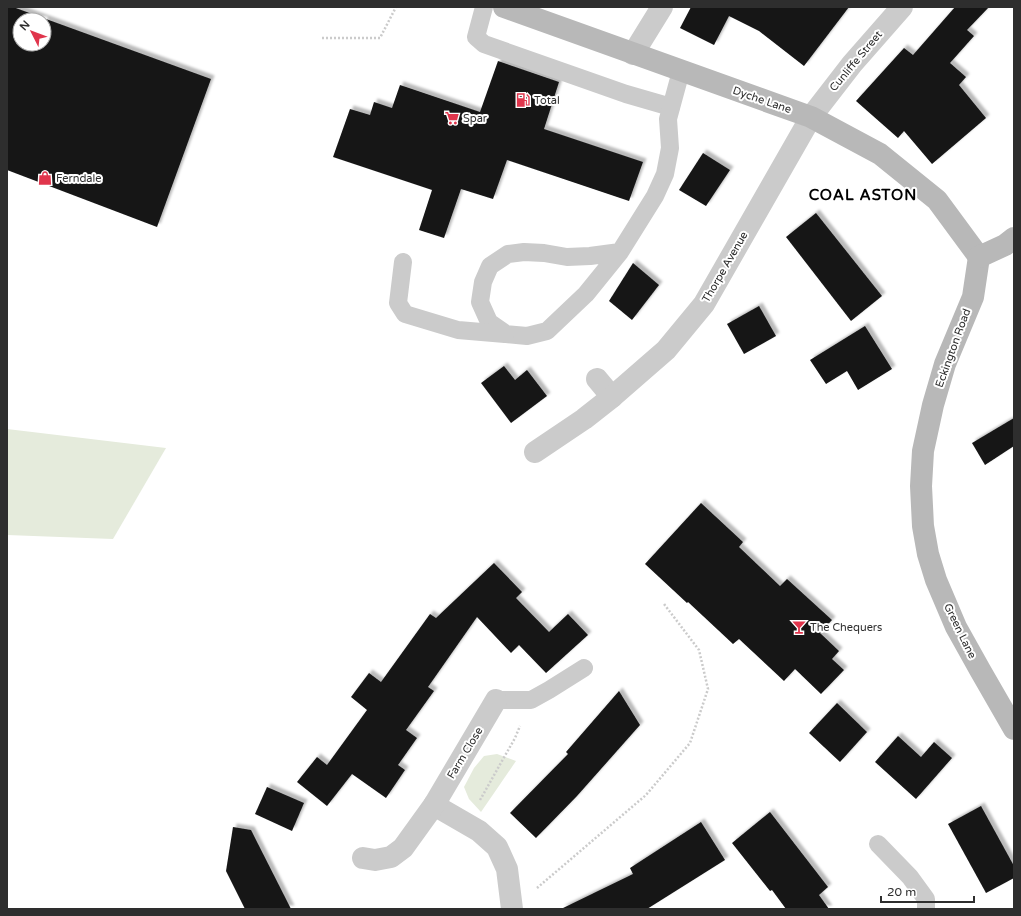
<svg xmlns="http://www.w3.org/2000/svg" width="1021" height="916" font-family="'Varela Round',sans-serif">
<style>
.green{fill:#e5ebdc}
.building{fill:#151515;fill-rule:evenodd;filter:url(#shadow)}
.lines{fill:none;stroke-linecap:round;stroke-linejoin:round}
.path{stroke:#cbcbcb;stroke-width:2.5;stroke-dasharray:2 2;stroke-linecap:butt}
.lane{stroke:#cbcbcb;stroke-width:18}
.street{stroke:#cbcbcb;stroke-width:22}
.secondary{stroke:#b8b8b8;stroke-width:22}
.labels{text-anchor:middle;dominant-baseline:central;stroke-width:4;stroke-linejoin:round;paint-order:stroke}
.street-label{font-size:11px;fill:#2e2e2e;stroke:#fff}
.poi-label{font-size:11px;fill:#2e2e2e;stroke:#fff;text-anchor:start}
.district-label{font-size:15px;font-weight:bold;letter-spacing:1px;fill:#000;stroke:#fff}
</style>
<defs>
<filter id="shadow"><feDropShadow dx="3.5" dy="-3.5" stdDeviation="1" flood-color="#0004"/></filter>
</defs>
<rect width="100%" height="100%" fill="#fff"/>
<!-- green -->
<g class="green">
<path d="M7 429 166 448 113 539 7 535Z"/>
<path d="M497 754 516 761 481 812 469 799 464 787 474 768 484 756Z"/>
</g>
<!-- building -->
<g class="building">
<path d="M7 7H13L211 79 157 227 7 170ZM20 20H44V44H20Z"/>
<path d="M691 7H849L804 66 759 31 729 16 714 45 680 28Z"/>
<path d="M955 7H989L967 30 974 36 950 63 966 77 959 85 986 118 932 164 904 131 898 138 856 101 904 48 913 55Z"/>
<path d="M498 61 559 82 544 129 643 162 629 201 507 160 493 199 461 189 444 238 419 230 432 190 333 157 350 109 370 115 374 102 392 108 400 85 480 112Z"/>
<path d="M703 153 730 170 706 206 679 190Z"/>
<path d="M816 213 882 296 851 321 786 237Z"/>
<path d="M633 263 659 285 632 320 609 301Z"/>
<path d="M759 306 776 336 744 354 727 324Z"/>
<path d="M865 326 892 369 858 390 847 371 826 384 810 360Z"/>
<path d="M504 366 515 380 527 370 547 396 511 423 481 383Z"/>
<path d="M1014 418V446L985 465 972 443Z"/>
<path d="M701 503 743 542 739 547 780 586 787 579 832 620 820 633 839 651 832 659 844 670 821 694 795 669 784 681 739 639 733 644 688 602 687 603 645 564Z"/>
<path d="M494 563 522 592 516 598 549 632 568 614 588 635 546 673 519 645 511 653 477 617 428 687 434 691 406 730 417 738 398 765 405 770 386 798 352 774 327 806 297 782 317 757 327 765 367 710 351 697 369 673 381 682 430 614 436 618Z"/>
<path d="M619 691 640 725 577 796 536 838 510 813 568 754 566 752Z"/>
<path d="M837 703 867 732 840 762 809 733Z"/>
<path d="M898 736 921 757 934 742 952 758 916 799 875 762Z"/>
<path d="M267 787 304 803 292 831 255 814Z"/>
<path d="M981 806 1014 866V878L986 893 948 824Z"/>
<path d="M770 812 828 887 819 895 829 909H786L772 890 770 891 732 843Z"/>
<path d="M701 822 725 860 647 909H561L633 874 630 868Z"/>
<path d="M233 827 251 830 291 909H245L226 871Z"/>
</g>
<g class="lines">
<!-- path -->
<g class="path">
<path d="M322 38H380L396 7"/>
<path d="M480 800 515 738 520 726"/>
<path d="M537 888 646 795 690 743 708 689 699 650 664 604"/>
</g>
<!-- lane -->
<g class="lane">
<path d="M484 7 476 37 484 44 626 94 671 107"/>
<path d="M620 252 590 256 567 257 544 253 524 252 508 254 490 266 483 282 480 302 489 322 506 334 527 336 547 331 586 294 620 252 655 196 665 174 670 148 668 119 681 71"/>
<path d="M403 262 398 303 405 314 458 330 505 334"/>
<path d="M496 700H531L549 690 584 668"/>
<path d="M878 844 910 877 926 899V909"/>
</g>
<!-- street -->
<g class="street">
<path d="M633 54 662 7"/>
<path d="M597 379 612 397"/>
<path d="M535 452 584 419 612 397 666 350 704 304 811 117 852 64 902 7"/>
<path d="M434 805 479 831 497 847 507 869 512 909"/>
<path d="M363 858 375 860 391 857 403 848 434 805 496 700"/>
</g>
<!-- secondary -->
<g class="secondary">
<path d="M504 7 811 117 880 154 937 200 979 257"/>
<path d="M979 257 973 297 945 364 933 405 923 451 921 486 923 526 928 554 936 580 956 627 980 670 1014 729"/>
<path d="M979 257 1005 245 1014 238"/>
</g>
</g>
<!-- icons -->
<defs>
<symbol id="fuel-bare" viewBox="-9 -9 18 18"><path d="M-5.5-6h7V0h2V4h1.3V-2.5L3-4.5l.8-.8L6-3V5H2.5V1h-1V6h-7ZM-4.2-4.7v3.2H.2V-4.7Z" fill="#e0354c" stroke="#fff" stroke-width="2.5" paint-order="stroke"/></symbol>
<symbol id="supermarket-bare" viewBox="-9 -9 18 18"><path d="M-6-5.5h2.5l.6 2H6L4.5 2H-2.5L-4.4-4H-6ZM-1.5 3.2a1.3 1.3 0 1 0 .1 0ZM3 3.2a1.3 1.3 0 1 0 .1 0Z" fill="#e0354c" stroke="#fff" stroke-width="2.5" paint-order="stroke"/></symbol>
<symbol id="shop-bare" viewBox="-9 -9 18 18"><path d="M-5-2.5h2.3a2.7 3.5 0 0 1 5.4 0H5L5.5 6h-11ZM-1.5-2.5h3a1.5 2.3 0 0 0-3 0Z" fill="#e0354c" stroke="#fff" stroke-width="2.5" paint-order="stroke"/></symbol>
<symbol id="bar-bare" viewBox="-9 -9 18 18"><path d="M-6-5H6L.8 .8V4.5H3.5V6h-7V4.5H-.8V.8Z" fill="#e0354c" stroke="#fff" stroke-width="2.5" paint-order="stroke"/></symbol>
</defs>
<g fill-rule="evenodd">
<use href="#fuel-bare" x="513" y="90" width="20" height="20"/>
<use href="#supermarket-bare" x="442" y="108" width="20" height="20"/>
<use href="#shop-bare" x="35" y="168" width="20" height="20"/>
<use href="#bar-bare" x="789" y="617" width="20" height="20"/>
</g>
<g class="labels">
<!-- street labels -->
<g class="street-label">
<text transform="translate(856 61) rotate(-50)">Cunliffe Street</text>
<text transform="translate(762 100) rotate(19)">Dyche Lane</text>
<text transform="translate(725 267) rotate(-60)">Thorpe Avenue</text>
<text transform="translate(953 348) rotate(-70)">Eckington Road</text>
<text transform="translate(960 631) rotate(64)">Green Lane</text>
<text transform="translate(465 753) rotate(-59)">Farm Close</text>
</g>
<!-- poi labels -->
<g class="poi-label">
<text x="534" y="100">Total</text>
<text x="463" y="118">Spar</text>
<text x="56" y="178">Ferndale</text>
<text x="810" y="627">The Chequers</text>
</g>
<!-- district labels -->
<g class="district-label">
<text x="863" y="195">COAL ASTON</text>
</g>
</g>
<!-- border -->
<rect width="1021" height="916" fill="none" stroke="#2e2e2e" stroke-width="16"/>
<!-- north arrow -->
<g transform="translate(32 32) rotate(312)"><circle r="19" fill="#ffffff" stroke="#ababab"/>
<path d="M0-3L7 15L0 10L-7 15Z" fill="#e0354c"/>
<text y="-6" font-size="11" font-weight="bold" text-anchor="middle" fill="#2e2e2e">N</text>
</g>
<!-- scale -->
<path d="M881 896v6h93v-6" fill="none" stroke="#2e2e2e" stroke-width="2"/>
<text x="887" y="896" font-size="12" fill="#2e2e2e" stroke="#ffffff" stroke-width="3" paint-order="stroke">20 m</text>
</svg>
